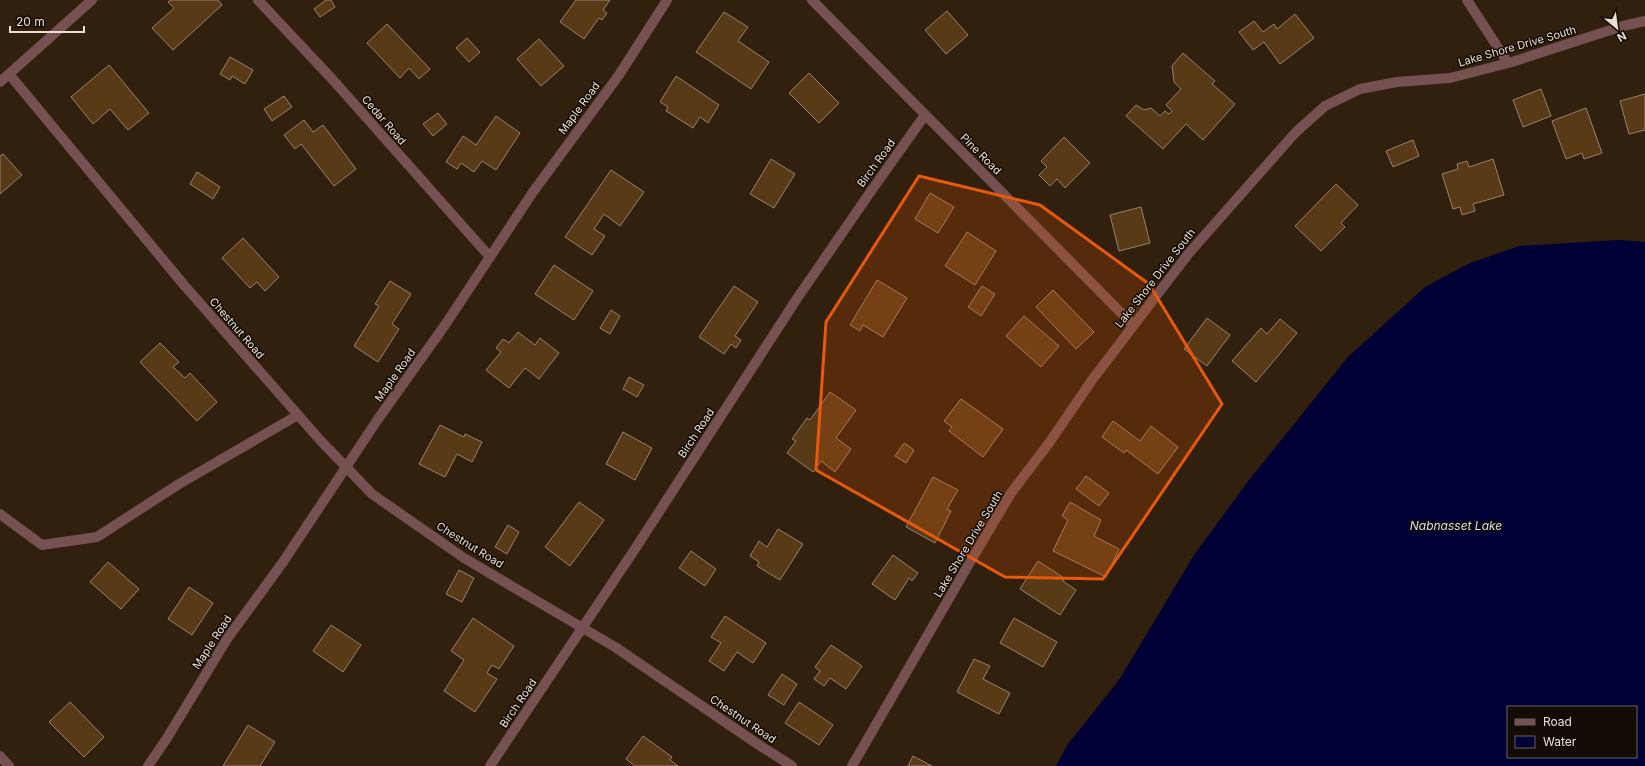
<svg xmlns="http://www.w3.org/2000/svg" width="1645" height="766" font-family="Inter,sans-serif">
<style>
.water{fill:#000036;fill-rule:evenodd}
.building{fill:#593a17;stroke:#97826d}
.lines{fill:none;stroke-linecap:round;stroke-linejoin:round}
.service{stroke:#755151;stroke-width:10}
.minor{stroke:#755151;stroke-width:10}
.marked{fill:#e8590c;fill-opacity:0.2;stroke:#e8590c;stroke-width:3;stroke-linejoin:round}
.labels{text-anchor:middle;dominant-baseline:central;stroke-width:3;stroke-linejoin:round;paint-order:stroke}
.street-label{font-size:11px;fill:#ebdfd4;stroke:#130c05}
.water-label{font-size:12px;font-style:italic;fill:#d2dbee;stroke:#130c05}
</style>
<rect width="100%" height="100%" fill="#31200d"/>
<!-- water -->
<path class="water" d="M1619 240 1645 242V766H1056L1068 744 1119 680 1194 555 1249 480 1348 357 1425 287 1468 264 1519 246ZM1508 707H1636V757H1508Z"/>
<!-- building -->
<g class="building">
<path d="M171 0H218L222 5 173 50 152 28 174 8 168 2Z"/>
<path d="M326 0H331L335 7 320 17 314 9Z"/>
<path d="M576 0H610L603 10 607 13 602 20 599 18 584 39 560 22Z"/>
<path d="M947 11 968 35 946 54 925 30Z"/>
<path d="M724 12 748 27 738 41 769 62 751 89 696 52Z"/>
<path d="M1295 14 1314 38 1280 64 1264 42 1253 50 1239 32 1254 21 1263 32 1274 24 1277 29Z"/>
<path d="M387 24 430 69 419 79 409 68 400 78 367 43Z"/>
<path d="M467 38 480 52 469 62 456 48Z"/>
<path d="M539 39 564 66 541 86 517 59Z"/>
<path d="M1183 53 1215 81 1212 84 1235 104 1203 140 1186 124 1163 149 1126 116 1136 105 1144 110 1151 108 1160 116 1165 111 1169 114 1172 111 1166 105 1181 89 1174 82 1172 66Z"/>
<path d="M230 57 253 70 245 84 232 76 230 80 220 74Z"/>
<path d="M109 65 149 113 128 130 110 109 93 124 71 97Z"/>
<path d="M809 73 839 103 819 123 789 93Z"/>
<path d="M676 76 719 105 708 123 700 117 693 128 666 111 668 107 660 102Z"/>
<path d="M1541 89 1551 116 1523 127 1513 100Z"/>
<path d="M1645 94V130L1629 134 1620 101Z"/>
<path d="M284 96 292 107 272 121 264 109Z"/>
<path d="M1586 108 1602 153 1584 159 1582 153 1566 159 1552 121Z"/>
<path d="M438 113 447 124 433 136 423 124Z"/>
<path d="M496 116 520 133 496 170 482 161 474 172 461 163 457 169 446 162 463 136 476 145Z"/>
<path d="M304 120 313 132 323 125 356 169 334 186 301 144 295 149 284 135Z"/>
<path d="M1064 137 1090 163 1065 188 1057 179 1050 186 1039 175 1047 167 1041 161Z"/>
<path d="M1413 140 1419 156 1393 167 1386 151Z"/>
<path d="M3 154 22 175 0 194V156Z"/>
<path d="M771 159 795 174 774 208 750 194Z"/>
<path d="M1493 159 1504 195 1473 204 1475 211 1462 215 1460 207 1453 209 1442 174 1458 169 1457 164 1467 161 1469 167Z"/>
<path d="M611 170 644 192 620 226 604 214 594 229 605 236 592 255 565 237Z"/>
<path d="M197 172 220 187 213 199 190 184Z"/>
<path d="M1336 184 1358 205 1341 223 1345 227 1321 251 1295 226Z"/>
<path d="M930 193 954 207 938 233 915 219Z"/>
<path d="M1141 207 1150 243 1119 251 1110 215Z"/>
<path d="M967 232 996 251 975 285 945 266Z"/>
<path d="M243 238 279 277 265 291 257 282 250 288 222 258Z"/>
<path d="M554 265 593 291 574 320 535 294Z"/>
<path d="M877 280 907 298 883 337 863 325 860 331 850 325Z"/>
<path d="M390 281 411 294 392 324 399 329 378 362 354 346 379 306 375 304Z"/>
<path d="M734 286 758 302 735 336 741 340 736 348 731 344 724 354 699 337Z"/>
<path d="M982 286 995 294 981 316 968 307Z"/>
<path d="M1053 290 1094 332 1076 349 1036 307Z"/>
<path d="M611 310 620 316 610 334 600 328Z"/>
<path d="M1024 316 1059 346 1041 367 1006 336Z"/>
<path d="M1207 318 1230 335 1207 366 1184 349Z"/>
<path d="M1280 319 1297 333 1256 382 1232 361 1261 328 1267 334Z"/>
<path d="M518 332 535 345 540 338 559 353 539 379 525 368 509 388 486 370 501 352 496 348 503 339 509 343Z"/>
<path d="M160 343 179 362 173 367 185 378 190 373 217 402 197 421 140 362Z"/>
<path d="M629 377 644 385 637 397 623 389Z"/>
<path d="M830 392 856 410 836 438 851 449 835 472 821 461 813 472 787 453 796 441 792 439 807 418 810 420Z"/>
<path d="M961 399 1003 429 983 457 949 431 952 427 944 421Z"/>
<path d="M1113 421 1140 441 1151 426 1178 447 1158 474 1126 450 1124 453 1102 437Z"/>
<path d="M440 425 464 437 465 434 482 442 472 462 457 454 445 477 419 464Z"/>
<path d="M623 432 652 448 635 480 606 464Z"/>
<path d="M904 443 914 450 906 463 895 456Z"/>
<path d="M1086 476 1109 493 1099 506 1076 489Z"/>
<path d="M933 477 958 490 947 509 951 511 935 543 906 527Z"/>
<path d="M579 502 604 520 570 566 545 547Z"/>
<path d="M1070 502 1101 520 1094 536 1119 549 1106 577 1053 551 1068 520 1062 516Z"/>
<path d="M508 525 519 532 507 554 495 547Z"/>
<path d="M778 529 803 544 780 580 757 566 759 562 750 556 759 541 767 547Z"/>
<path d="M691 551 716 569 705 586 679 568Z"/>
<path d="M893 555 918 573 912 581 909 578 895 600 872 584Z"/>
<path d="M1038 561 1064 578 1063 581 1076 590 1060 615 1020 589Z"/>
<path d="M108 562 139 589 121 609 90 582Z"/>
<path d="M459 570 474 578 462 602 446 594Z"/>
<path d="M189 587 213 603 192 635 168 619Z"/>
<path d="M725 616 766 643 753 663 737 652 724 671 709 661 721 643 711 637Z"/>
<path d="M473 618 514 646 499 669 492 665 487 673 497 679 475 712 444 691 464 660 451 651Z"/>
<path d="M1014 618 1057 642 1043 667 1000 643Z"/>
<path d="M331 625 361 645 343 672 313 651Z"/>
<path d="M831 645 862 666 846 689 830 678 824 686 814 679 820 671 815 667Z"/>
<path d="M974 659 990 666 983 679 1010 693 999 714 957 692Z"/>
<path d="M782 674 797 684 784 705 768 695Z"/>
<path d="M70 702 104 737 84 757 49 722Z"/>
<path d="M799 702 833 725 819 745 785 723Z"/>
<path d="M248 725 275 742 260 766H223Z"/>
<path d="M643 736 672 757 670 760 678 766H635L626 759Z"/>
<path d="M913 756 932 766H908Z"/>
</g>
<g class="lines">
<!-- service -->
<g class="service">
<path d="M9 74 184 285"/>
<path d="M0 514 42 545 97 537 179 484 298 415"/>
</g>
<!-- minor -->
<g class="minor">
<path d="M258 0 333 80 490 257"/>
<path d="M812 0 1133 325"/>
<path d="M1467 0 1508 63"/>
<path d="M0 82 92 0"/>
<path d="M184 285 320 440 372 494 464 558 615 647 759 745 792 766"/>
<path d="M0 756 9 766"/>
<path d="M148 766 167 738 227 639 283 562 378 419 445 325 533 192 619 75 667 0"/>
<path d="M490 766 635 549 796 300 869 194 925 115"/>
<path d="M852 766 966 569 1011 493 1049 443 1092 380 1189 253 1295 133 1325 106 1360 89 1397 82 1450 78 1512 62 1623 26 1645 21"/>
</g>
</g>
<!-- marked area -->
<path class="marked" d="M919 176 1040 205 1149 284 1222 404 1103 579 1005 577 816 470 826 322Z"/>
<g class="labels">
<!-- street labels -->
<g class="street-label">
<text transform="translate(1517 46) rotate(-16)">Lake Shore Drive South</text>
<text transform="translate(579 108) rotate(-54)">Maple Road</text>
<text transform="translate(384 120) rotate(49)">Cedar Road</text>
<text transform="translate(981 154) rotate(45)">Pine Road</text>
<text transform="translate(876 163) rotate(-54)">Birch Road</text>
<text transform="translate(1155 278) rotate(-52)">Lake Shore Drive South</text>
<text transform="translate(237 328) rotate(49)">Chestnut Road</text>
<text transform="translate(395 375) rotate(-55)">Maple Road</text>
<text transform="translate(696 433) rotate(-57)">Birch Road</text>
<text transform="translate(968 544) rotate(-59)">Lake Shore Drive South</text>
<text transform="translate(470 545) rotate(32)">Chestnut Road</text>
<text transform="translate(212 642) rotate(-57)">Maple Road</text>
<text transform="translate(518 703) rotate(-56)">Birch Road</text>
<text transform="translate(743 719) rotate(34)">Chestnut Road</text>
</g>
<!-- water labels -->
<g class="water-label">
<text x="1456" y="525">Nabnasset Lake</text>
</g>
</g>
<!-- legend -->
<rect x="1507" y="706" width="130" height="52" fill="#130c05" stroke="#696058"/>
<rect x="1515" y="719" width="20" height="6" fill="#755151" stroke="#696058"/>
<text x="1543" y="726" font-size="12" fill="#ebdfd4">Road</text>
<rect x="1515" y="736" width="20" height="12" fill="#000036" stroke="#696058"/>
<text x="1543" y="746" font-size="12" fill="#ebdfd4">Water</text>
<!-- north arrow -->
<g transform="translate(1617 28) rotate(151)" stroke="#130c05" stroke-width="3" paint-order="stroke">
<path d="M0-3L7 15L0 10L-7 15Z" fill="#ebdfd4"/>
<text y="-6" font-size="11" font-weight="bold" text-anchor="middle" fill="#ebdfd4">N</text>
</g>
<!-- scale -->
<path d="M10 26v6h74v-6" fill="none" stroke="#ebdfd4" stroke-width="2"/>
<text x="16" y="26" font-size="12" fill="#ebdfd4" stroke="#130c05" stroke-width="3" paint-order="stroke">20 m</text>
</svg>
